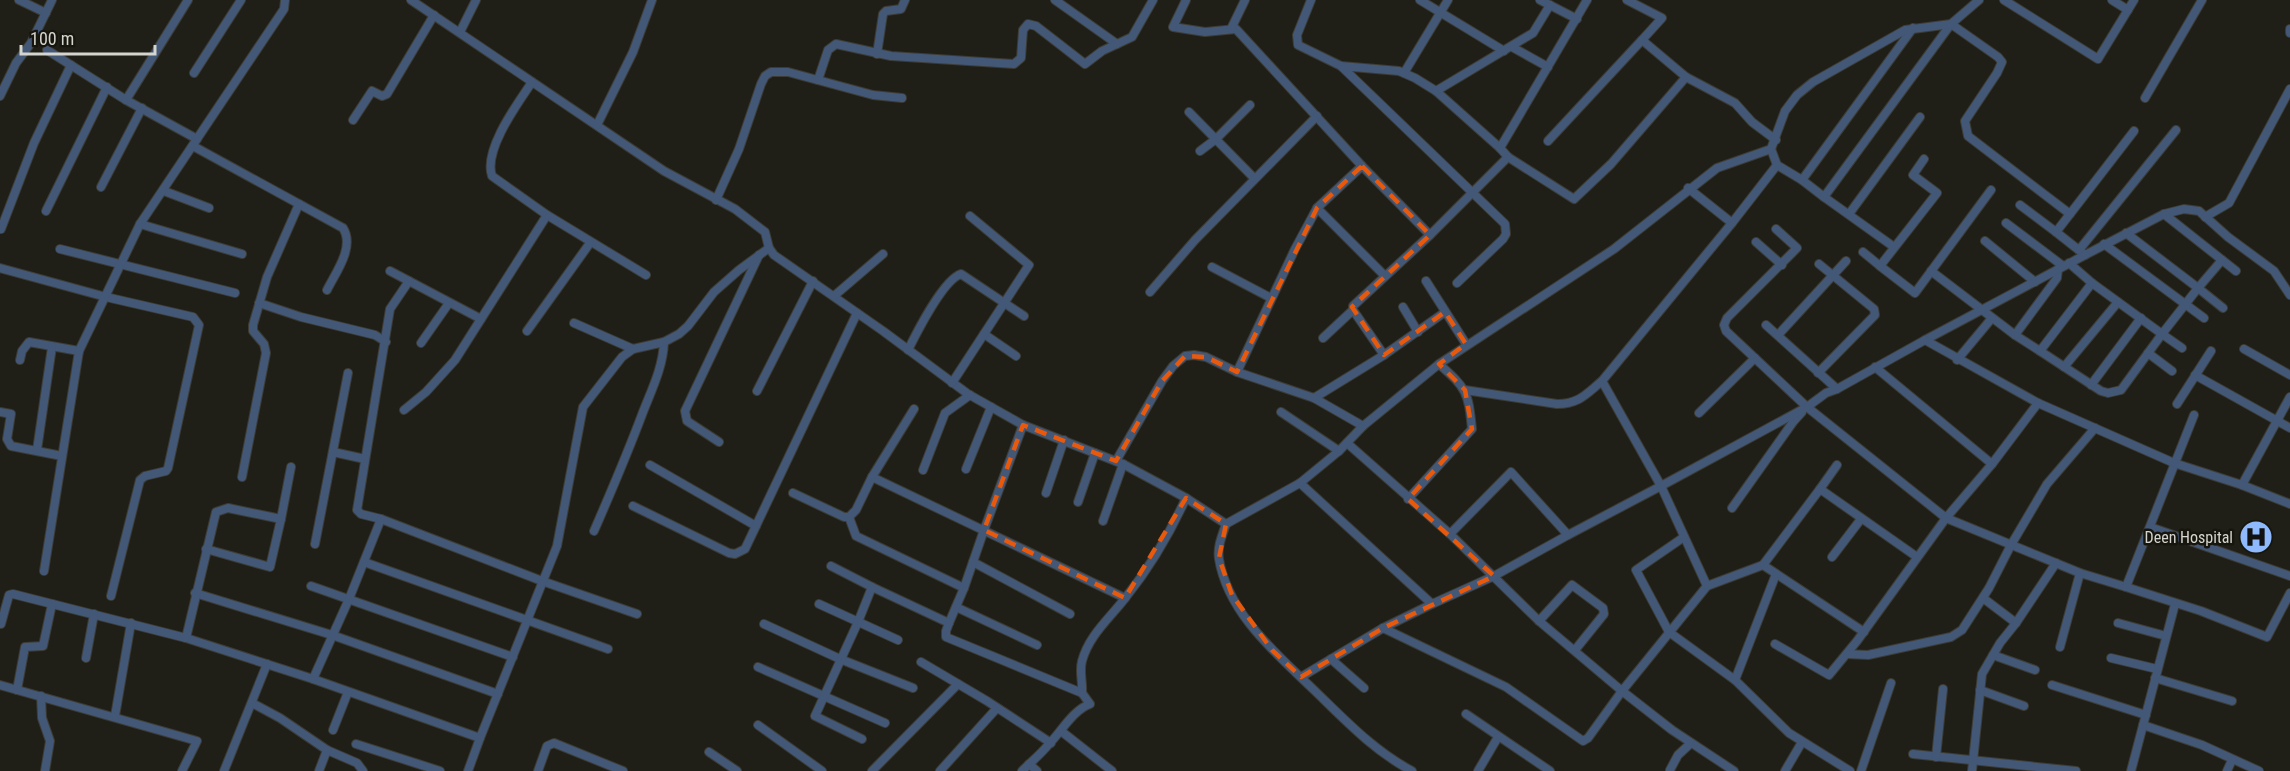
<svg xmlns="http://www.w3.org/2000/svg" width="2290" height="771" font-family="'Roboto Condensed',sans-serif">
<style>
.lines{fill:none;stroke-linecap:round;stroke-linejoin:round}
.street-casing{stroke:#3c3c34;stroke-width:10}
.street{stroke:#435777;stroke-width:8}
.marked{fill:none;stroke:#e8590c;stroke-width:4.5;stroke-dasharray:12 8;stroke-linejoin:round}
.labels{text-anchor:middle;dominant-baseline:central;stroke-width:5;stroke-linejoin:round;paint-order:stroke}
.poi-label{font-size:16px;fill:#d5d5cf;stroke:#16160e;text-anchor:end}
</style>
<rect width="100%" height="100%" fill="#1f1f17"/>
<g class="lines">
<defs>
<g id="street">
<path d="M19 0 46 13"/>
<path d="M411 0 664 171 735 209 765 232 769 248 774 255 883 331 968 394 1023 425 1123 464 1186 498 1226 524C1222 536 1217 547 1219 559 1228 614 1277 654 1314 690 1345 720 1374 751 1412 771"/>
<path d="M1055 0 1117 44"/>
<path d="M1186 0 1173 27 1205 32 1236 29 1362 166 1430 235"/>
<path d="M1311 0 1297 35 1298 45 1341 66 1399 71 1415 78 1436 91 1500 148"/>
<path d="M1420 0 1504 51"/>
<path d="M1540 0 1577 19"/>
<path d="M1587 0 1500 148 1508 157 1574 199 1611 164 1686 77 1735 103 1752 122 1776 140"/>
<path d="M1627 0 1662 18 1642 40 1686 77"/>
<path d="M2004 0 2098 59 2134 0"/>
<path d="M2112 0 2128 10"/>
<path d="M1231 29 1245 0"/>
<path d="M2290 29V33"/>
<path d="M460 32 476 0"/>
<path d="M1512 47 1548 67"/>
<path d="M47 50 126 100 197 139"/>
<path d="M877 54 883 14 886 11 901 9 905 0"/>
<path d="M1341 66 1505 224 1506 234 1503 239 1457 283"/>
<path d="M194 73 241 0"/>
<path d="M1404 73 1448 0"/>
<path d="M818 80 828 50 836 44 891 56 1014 64 1021 58 1023 30 1028 24 1036 26 1085 64 1102 51 1132 37 1153 0"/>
<path d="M1436 91 1533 33 1550 5"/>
<path d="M0 96 16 63 31 43 52 0"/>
<path d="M2145 98 2202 0"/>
<path d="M126 100 188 0"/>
<path d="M1189 112 1254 178"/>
<path d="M353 120 372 91 382 96 387 94 434 15"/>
<path d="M597 125 633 52 652 0"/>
<path d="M1548 141 1642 40"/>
<path d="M193 146 343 228C355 247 336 272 327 290"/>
<path d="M1771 149 1777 165 1802 180 1824 197 1951 24 1998 57 2002 62 1997 73 1965 121 1968 136 2070 214 2056 232 2085 255 2164 214 2184 209 2199 211 2228 237 2274 271 2290 295"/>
<path d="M1200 151 1216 139 1250 105"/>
<path d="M1924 159 1913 175 1937 193 1880 266 1915 293 1991 190"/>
<path d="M1802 180 1913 28"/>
<path d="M101 187 142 108"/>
<path d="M1688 188 1732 223"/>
<path d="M164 191 209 208"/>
<path d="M1824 197 1894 247"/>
<path d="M716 200 739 149 761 84 765 76 771 72H788L873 95 902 98"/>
<path d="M2020 205 2056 232"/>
<path d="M1317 208 1385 276"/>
<path d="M46 211 107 87"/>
<path d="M1849 214 1920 117"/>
<path d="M2070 214 2134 131"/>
<path d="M2164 214 2236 271"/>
<path d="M547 215 646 275"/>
<path d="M2205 217 2229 203 2290 89"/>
<path d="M2006 223 2063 266"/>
<path d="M140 224 242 254"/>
<path d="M1 229 34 143 71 65"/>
<path d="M1776 229 1797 248 1727 318 1724 325 1726 331 1807 407 1946 518 2080 573 2126 587 2194 415"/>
<path d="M1985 241 2035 282"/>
<path d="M1756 242 1782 265"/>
<path d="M2104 244 2204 318"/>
<path d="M60 249 235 293"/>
<path d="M2079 250 2176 130"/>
<path d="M1863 252 1880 266"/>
<path d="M2222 260 2198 288 2223 308"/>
<path d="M1212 267 1271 298"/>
<path d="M0 268 106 297 193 317 199 325 168 468 166 471 145 476 140 480 111 596"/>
<path d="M390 271 481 319"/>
<path d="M1931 271 2015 335 2040 351 2092 283 2069 263"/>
<path d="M409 281 390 309 357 510 361 514 381 519 542 581 637 614"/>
<path d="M1426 281 1466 344"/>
<path d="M2092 283 2162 334 2198 288 2126 233"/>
<path d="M1150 292 1195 240 1317 116"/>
<path d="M834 296 883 254"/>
<path d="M259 303 301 317 375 335 386 342"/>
<path d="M1403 307 1418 332"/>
<path d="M1445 312 1384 355 1353 310V306L1430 235 1508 157"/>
<path d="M574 323 633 349"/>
<path d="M1766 325 1837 389"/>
<path d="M527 331 590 243"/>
<path d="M984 334 1016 356"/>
<path d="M1778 335 1846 261"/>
<path d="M2015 335 2057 278 2058 269"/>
<path d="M1323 338 1353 310"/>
<path d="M1925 340 2085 255"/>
<path d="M421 343 449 303"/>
<path d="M2244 349 2290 375"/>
<path d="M908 350C917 332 943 280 961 274L1024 316"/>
<path d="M2040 351 2101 391 2108 393 2121 390 2162 334 2182 348"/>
<path d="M2148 353 2172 371"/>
<path d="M20 360 22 351 29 342 79 351"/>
<path d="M1957 360 1992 318"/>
<path d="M1875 367 1992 464"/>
<path d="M2064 367 2118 302"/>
<path d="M1237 372 1295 249 1317 208 1362 166"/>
<path d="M1818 373 1875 315 1874 309 1819 264"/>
<path d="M2195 375 2290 428"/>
<path d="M1602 381 1732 223 1777 165"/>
<path d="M952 383 1029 265 970 216"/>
<path d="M2091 385 2141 318"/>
<path d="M1465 390 1557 404C1579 404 1586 394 1602 381L1661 486 1568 535"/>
<path d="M757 391 813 281"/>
<path d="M1314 398 1384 355"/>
<path d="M2177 404 2211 351"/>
<path d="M404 410 426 392 455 360 547 215 492 176C483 150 518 103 532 82"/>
<path d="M0 412 11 414 7 439 11 446 62 456"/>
<path d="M1281 412 1339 451"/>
<path d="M1699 413 1755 358"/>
<path d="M719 442 687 421 685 411 759 255"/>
<path d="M1347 443 1450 534 1539 621 1622 691 1707 586"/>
<path d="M37 450 52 347"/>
<path d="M333 452 365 459"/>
<path d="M1116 461 1162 381 1173 366 1185 356 1194 355 1206 357 1237 372 1314 398 1363 426"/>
<path d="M650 465 756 526"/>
<path d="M966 469 991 407"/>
<path d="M923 470 945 413 970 395"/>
<path d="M242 477 266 353 264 344 253 331V325L267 277 299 204"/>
<path d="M872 477 1125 598"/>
<path d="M1300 483 1432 604 1494 576 1568 535 1511 472 1450 534"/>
<path d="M2242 485 2290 397"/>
<path d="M1820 489 1837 465"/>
<path d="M793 493 844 517H849L856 510 872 477 914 409"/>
<path d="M1046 493 1064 440"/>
<path d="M1408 499 1472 429C1468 391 1467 389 1439 364"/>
<path d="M1078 502 1095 453"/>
<path d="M633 506 729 553 735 554 745 549 857 313"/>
<path d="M1732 508 1793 422 1802 412"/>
<path d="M849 517 856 536 964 588"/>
<path d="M1103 521 1123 464"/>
<path d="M1226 524 1300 483 1339 451 1363 426 1439 364 1614 249 1717 168 1771 149 1785 111 1797 95 1813 82 1905 30 1951 24 1979 0"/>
<path d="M2150 527 2290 576"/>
<path d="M594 531C611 492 628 452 643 412 652 389 663 367 664 342"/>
<path d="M1684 537 1636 570 1669 632 1735 680 1789 733 1850 771"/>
<path d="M315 544 348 373"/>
<path d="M206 549 270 567 281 519"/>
<path d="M1832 557 1861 519"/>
<path d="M364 562 608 649"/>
<path d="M973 562 1070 614"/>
<path d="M1763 565 1820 489 1917 557"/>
<path d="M831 566 872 587"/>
<path d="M44 571 79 351 140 224 284 9 285 0"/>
<path d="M311 586 513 657"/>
<path d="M2126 587 2201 611 2267 637 2290 593"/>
<path d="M195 593 332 635 498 694"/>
<path d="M1983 598 2016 623"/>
<path d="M819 604 898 640"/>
<path d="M956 607 1037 645"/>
<path d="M1539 621 1572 585 1603 608 1604 614 1575 650"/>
<path d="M949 623 964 588 984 530 1023 425"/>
<path d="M2118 623 2166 636"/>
<path d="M1 624 9 595 13 594 186 638 313 679 480 738 557 546 583 407 622 357 633 349 664 342 679 334 688 326 714 292 739 270 769 248"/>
<path d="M764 624 840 659 913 688"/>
<path d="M1383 628 1506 687 1583 741 1588 738 1622 691 1672 730 1734 771"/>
<path d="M1864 632 1763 565 1707 586 1661 486 1807 407 1826 393 1837 389 1925 340 2038 403 2174 463 2242 485 2290 504"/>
<path d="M186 638 216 512 228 508 281 519 291 467"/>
<path d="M1775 644 1829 675 1857 641 1946 518 1992 464 2038 403"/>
<path d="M2060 647 2080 573"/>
<path d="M1847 654 1868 655 1951 637 1962 630 1989 588 2011 545 2047 484 2095 428"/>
<path d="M1993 655 2035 670"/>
<path d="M86 658 94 614"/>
<path d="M2111 658 2157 669"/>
<path d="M1331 659 1364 688"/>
<path d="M921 662 987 701 1051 743"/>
<path d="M758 667 885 723"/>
<path d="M1301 677 1383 628 1432 604"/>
<path d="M2155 678 2232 701"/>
<path d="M313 679 349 599 381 519"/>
<path d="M1735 680 1776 574"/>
<path d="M0 685 197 741 182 771"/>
<path d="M2052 685 2146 715"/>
<path d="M17 690 25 647 43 646 52 604"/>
<path d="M1980 690 2024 706"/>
<path d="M41 696 42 718 50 741 45 771"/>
<path d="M252 703 280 718 327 750 357 763 363 771"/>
<path d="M1466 714 1550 771"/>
<path d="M115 716 131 623"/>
<path d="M758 725 822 771"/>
<path d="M2143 725 2202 745 2259 771"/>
<path d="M333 730 348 692"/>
<path d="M1061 731 1112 771"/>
<path d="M862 739 815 716 858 622 872 587 949 623 946 631V637L1082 693"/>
<path d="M356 744 440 771"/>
<path d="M709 752 737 771"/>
<path d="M1913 754 2076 771"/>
<path d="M1936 757 1943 689"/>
<path d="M1029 764 1037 771"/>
<path d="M1670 770 1678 755 1691 743"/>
<path d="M224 771 267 664"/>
<path d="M319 771 327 750"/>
<path d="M468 771 480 738"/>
<path d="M538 771 547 746 554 743 623 771"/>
<path d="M872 771 958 684"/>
<path d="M940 771 997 708"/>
<path d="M1022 771C1031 762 1041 754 1049 744 1061 732 1073 710 1090 704L1082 693C1083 682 1079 672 1082 661 1089 635 1110 618 1126 597 1150 567 1170 533 1186 498"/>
<path d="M1478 771 1498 737"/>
<path d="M1785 771 1802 742"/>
<path d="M1861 771 1891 683"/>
<path d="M1972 771 1982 674 2000 643 2016 623 2056 563"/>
<path d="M2131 771 2175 604"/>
<path d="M2227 771 2232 760"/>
</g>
</defs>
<!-- street casing -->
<use href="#street" class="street-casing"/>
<!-- street -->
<use href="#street" class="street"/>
</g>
<!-- marked area -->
<path class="marked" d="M1362 166 1430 235 1352 307 1384 355 1445 312 1466 344 1439 364 1465 390 1472 429 1408 499 1494 576 1383 628 1301 677 1272 650 1232 595 1219 558 1226 524 1186 498 1125 598 984 530 1023 425 1116 461 1162 381 1185 356 1206 357 1237 372 1317 208Z"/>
<!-- icons -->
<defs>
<symbol id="hospital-disc" viewBox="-11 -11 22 22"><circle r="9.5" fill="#8eb9fc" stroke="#16160e"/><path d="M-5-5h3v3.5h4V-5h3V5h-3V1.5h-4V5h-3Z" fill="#111"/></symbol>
</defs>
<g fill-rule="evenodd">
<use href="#hospital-disc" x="2237" y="518" width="38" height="38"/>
</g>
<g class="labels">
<!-- poi labels -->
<g class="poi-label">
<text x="2233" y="537">Deen Hospital</text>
</g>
</g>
<!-- scale -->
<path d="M21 45v9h134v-9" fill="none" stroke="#d5d5cf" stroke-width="3"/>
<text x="30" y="45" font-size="18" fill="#d5d5cf" stroke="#16160e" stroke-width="4.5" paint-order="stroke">100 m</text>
</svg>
